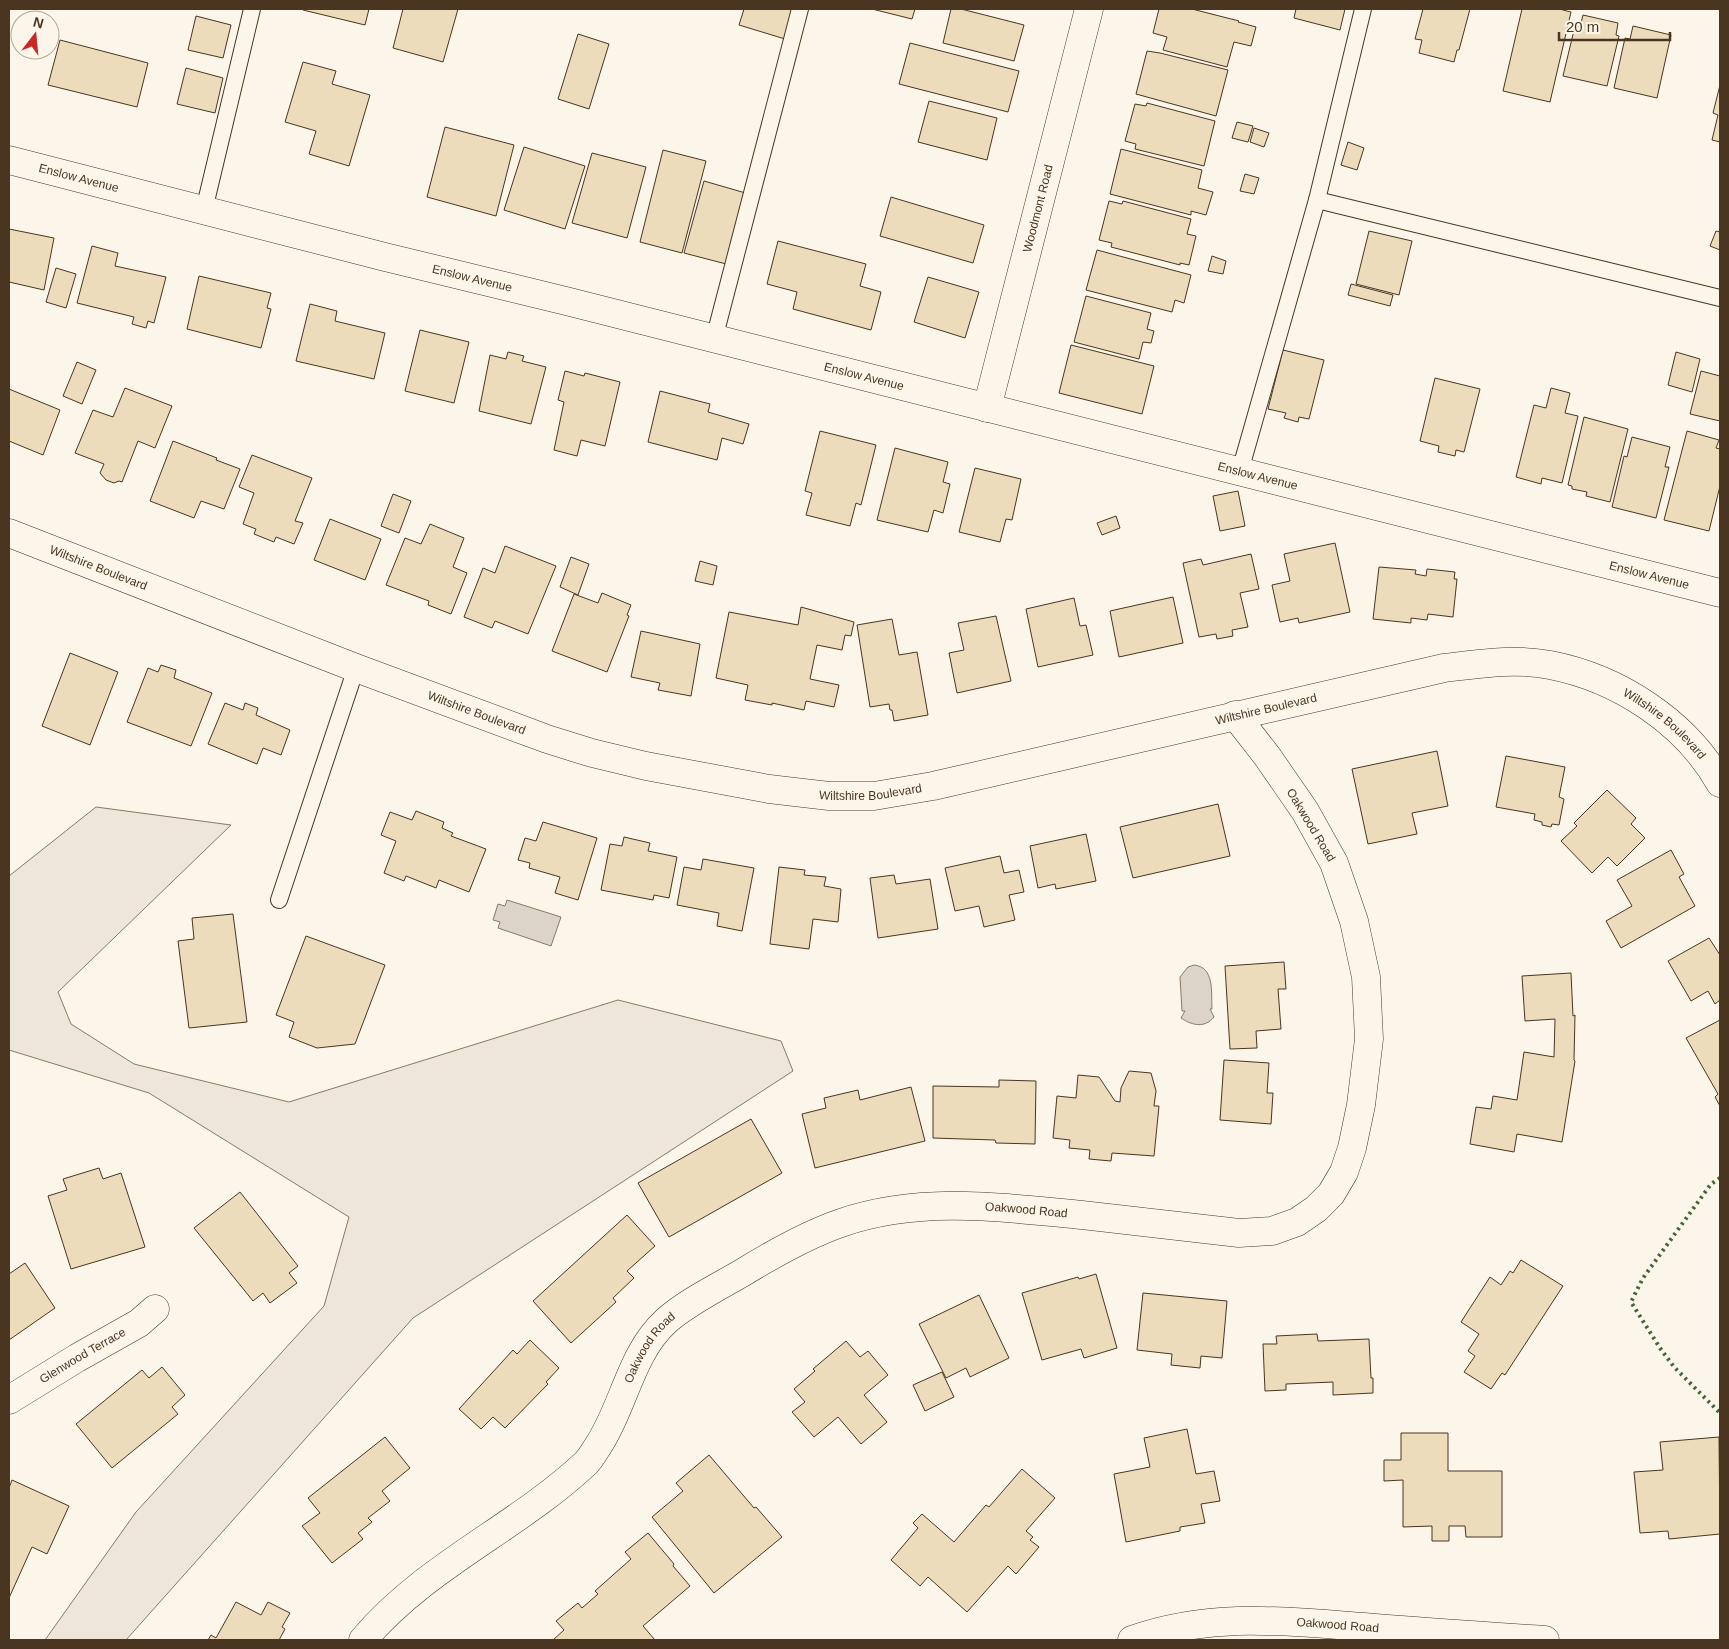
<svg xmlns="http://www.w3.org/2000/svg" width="1729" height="1649" font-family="Arial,sans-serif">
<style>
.green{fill:#ede6d9;stroke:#887966}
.water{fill:#dcd4c6;stroke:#887966}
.building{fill:#ecdcbc;stroke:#4a3520}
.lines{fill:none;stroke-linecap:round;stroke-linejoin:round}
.lane-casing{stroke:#4a3520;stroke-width:18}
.street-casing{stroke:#4a3520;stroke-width:29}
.lane{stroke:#fbf6e9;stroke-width:16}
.street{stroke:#fbf6e9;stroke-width:28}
.hedge{stroke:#436837;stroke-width:4;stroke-dasharray:2.5 4;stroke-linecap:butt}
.labels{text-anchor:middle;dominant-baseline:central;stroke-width:4;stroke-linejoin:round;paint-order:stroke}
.street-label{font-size:12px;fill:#4a3520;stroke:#fbf6e9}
</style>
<rect width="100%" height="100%" fill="#fbf6e9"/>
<!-- green -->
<path class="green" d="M96 807 231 825 58 992 71 1024 134 1064 289 1102 618 1000 781 1041 793 1071 413 1318 126 1640H45L136 1512 324 1306 349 1217 149 1093 9 1050V876Z"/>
<!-- water -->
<g class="water">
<path d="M507 900 561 917 551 946 498 928 500 922 493 920 498 904 505 906Z"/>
<path d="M1194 965C1215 967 1211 993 1212 1009H1210L1214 1017C1205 1028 1193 1026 1181 1018L1185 1011H1182L1180 977 1188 967Z"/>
</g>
<!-- building -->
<g class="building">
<path d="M304 9H369L365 25 303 10Z"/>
<path d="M403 9H458L443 62 393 48Z"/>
<path d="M744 9H794L785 39 739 25Z"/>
<path d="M872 9H915L912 19Z"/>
<path d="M951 9H961L1024 25 1014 61 943 43Z"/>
<path d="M1159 9H1192L1239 21 1238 22 1256 27 1251 46 1234 42 1227 67 1163 50 1167 37 1153 33Z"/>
<path d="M1296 9H1345L1340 30 1294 18Z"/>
<path d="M1423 9H1470L1459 50H1457L1454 62 1419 53 1422 40 1415 39Z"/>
<path d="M1522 9H1559L1571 12 1550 102 1503 91Z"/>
<path d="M1583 15 1618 23 1616 35 1619 36 1607 86 1563 76 1575 26 1580 27Z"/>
<path d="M196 16 231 25 223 58 188 50Z"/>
<path d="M1633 26 1671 35 1657 98 1614 88 1625 38 1630 39Z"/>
<path d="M578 34 609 44 589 109 558 99Z"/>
<path d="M60 40 148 63 137 107 48 85Z"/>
<path d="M910 43 1019 71 1008 112 899 84Z"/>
<path d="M1147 51 1160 53 1228 70 1216 116 1136 94Z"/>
<path d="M303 62 336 71 332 84 370 95 349 166 309 154 316 131 285 122Z"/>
<path d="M186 68 223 78 215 113 177 104Z"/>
<path d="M1720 85V142L1712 140 1718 115 1713 113Z"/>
<path d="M929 101 997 118 987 160 918 142Z"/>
<path d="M1147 103 1215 121 1204 166 1135 149 1136 144 1125 141 1135 104 1146 106Z"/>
<path d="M1237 122 1253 126 1248 142 1232 138Z"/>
<path d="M445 127 514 145 496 216 427 197Z"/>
<path d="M1254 128 1269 133 1264 147 1250 142Z"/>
<path d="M1348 142 1364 148 1357 170 1341 165Z"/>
<path d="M524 147 585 166 565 229 504 210Z"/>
<path d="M1121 149 1202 170 1198 188 1213 192 1206 215 1191 211V215L1110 194Z"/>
<path d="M663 150 706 161 682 253 640 242Z"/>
<path d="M592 153 646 167 627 238 572 223Z"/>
<path d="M1245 174 1259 178 1254 194 1240 191Z"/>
<path d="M704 181 749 194 730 265 684 253Z"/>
<path d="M891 197 984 225 973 263 880 236Z"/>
<path d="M1109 201 1122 204 1123 201 1191 219 1187 234 1196 236 1189 265 1180 263V265L1111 247 1112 243 1099 240Z"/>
<path d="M9 229 54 238 44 290 9 282Z"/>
<path d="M1369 231 1412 241 1399 295 1356 284Z"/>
<path d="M1716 231 1720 232V250L1710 246Z"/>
<path d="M778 241 866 264 860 286 881 292 871 330 793 309 797 292 767 284Z"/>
<path d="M92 246 118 253 115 266 166 277 154 323 148 321 146 328 132 324 134 317 77 303Z"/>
<path d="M1097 250 1191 275 1184 303 1175 300 1172 312 1086 290Z"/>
<path d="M1212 256 1226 261 1223 274 1208 271Z"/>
<path d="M56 268 76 274 66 308 46 302Z"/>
<path d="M199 276 271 293 267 308 271 309 261 348 187 329Z"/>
<path d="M928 277 979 292 965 338 914 322Z"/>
<path d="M1351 284 1393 295 1390 306 1348 295Z"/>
<path d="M1086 296 1151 313 1147 329 1154 331 1151 343 1143 342 1139 359 1074 342Z"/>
<path d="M310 304 337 311 335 321 385 333 374 379 296 361Z"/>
<path d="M420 330 469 342 454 403 405 391Z"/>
<path d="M1071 345 1154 366 1142 414 1059 393Z"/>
<path d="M1283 350 1324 360 1309 419 1299 417 1298 422 1284 418 1286 413 1268 409Z"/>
<path d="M508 352 524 356 522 361 546 367 531 424 479 411 490 355 506 359Z"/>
<path d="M1676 352 1700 359 1692 392 1668 385Z"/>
<path d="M77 362 96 370 82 404 63 396Z"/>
<path d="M565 371 584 376 585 373 620 382 605 446 581 440 577 456 554 450 564 402 558 400Z"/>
<path d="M1701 371 1720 376V421L1690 414Z"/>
<path d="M1435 378 1480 389 1464 452 1456 450 1455 456 1438 452 1439 446 1420 441Z"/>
<path d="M125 388 172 406 155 448 138 441 122 482 119 481 114 483 106 480 100 473 104 464 75 453 93 410 113 417Z"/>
<path d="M1551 388 1570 393 1565 413 1578 416 1562 483 1542 478 1541 484 1516 477 1534 405 1546 408Z"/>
<path d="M9 389 60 410 43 455 9 441Z"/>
<path d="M660 391 710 404 708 412 749 424 743 444 722 438 717 460 648 442Z"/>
<path d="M1584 417 1628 429 1610 502 1586 496 1587 492 1572 489V486L1568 485Z"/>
<path d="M820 431 876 445 861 505 856 503 850 526 806 515 812 493 805 491Z"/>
<path d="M1687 431 1719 440 1716 448 1720 449V486L1709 531 1664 520Z"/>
<path d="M1632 437 1670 447 1665 467H1669L1656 518 1612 507 1624 456 1627 457Z"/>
<path d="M173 441 217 458 216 460 240 469 224 509 201 501 194 518 150 501Z"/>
<path d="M895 448 948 462 943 482 950 484 943 513 934 510 928 532 877 520Z"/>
<path d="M252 455 312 478 295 521 303 523 294 544 276 537 274 542 254 534 256 529 243 524 254 493 239 487Z"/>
<path d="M975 468 1021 479 1012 520 1006 519 1000 542 959 532Z"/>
<path d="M1238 491 1245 526 1220 531 1213 496Z"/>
<path d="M393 494 411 501 399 533 381 526Z"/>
<path d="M1116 516 1120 528 1102 535 1097 523Z"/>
<path d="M330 519 381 539 365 580 314 560Z"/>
<path d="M430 524 464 538 453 567 467 573 451 614 428 605 429 601 386 585 405 538 421 544Z"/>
<path d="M1335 543 1350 612 1299 623 1298 618 1280 622 1272 585 1290 581 1284 554Z"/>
<path d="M505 546 556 566 528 634 495 621 492 628 464 617 483 568 495 573Z"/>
<path d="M1251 554 1259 589 1240 593 1248 627 1232 630 1233 636 1217 639 1216 634 1199 637 1183 563 1201 559 1203 565Z"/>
<path d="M571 557 589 564 578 595 560 587Z"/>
<path d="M700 561 717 566 713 585 695 581Z"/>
<path d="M1379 567 1416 570 1415 574 1426 576 1427 569 1455 572 1454 579H1457L1453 617 1428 614 1427 620 1411 618V623L1373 619Z"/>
<path d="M602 593 631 605 627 615 629 616 607 672 552 651 574 594 598 603Z"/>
<path d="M1173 597 1183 643 1119 657 1110 611Z"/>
<path d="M1074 598 1080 626 1086 625 1093 655 1038 667 1026 609Z"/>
<path d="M801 607 854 622 851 636 845 635 842 650 817 645 810 679 839 685 834 707 806 701 804 710 772 703V705L745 700 748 685 716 678 729 612 798 625Z"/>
<path d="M996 616 1011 681 957 693 949 653 964 650 958 623Z"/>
<path d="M892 619 899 655 917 652 928 715 894 721 892 710H890L889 704 870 707 857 625Z"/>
<path d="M641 631 700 644 691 696 658 690 660 683 631 677Z"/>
<path d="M70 653 118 672 90 745 42 726Z"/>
<path d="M161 665 176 670 174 678 212 693 191 746 127 722 148 668 158 672Z"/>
<path d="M225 703 243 710 245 703 258 708 256 715 290 730 281 755 263 748 257 764 208 744Z"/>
<path d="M1437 751 1448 806 1412 813 1417 834 1368 844 1352 769Z"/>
<path d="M1506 756 1565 767 1559 797 1564 799 1559 825 1552 824 1551 827 1542 825V822L1534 820 1535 814 1496 807Z"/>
<path d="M1607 790 1636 818 1631 824 1645 838 1617 866 1608 857 1592 873 1561 841 1577 826 1574 823Z"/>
<path d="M1218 804 1230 856 1133 878 1120 827Z"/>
<path d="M416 811 444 822 442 828 453 833 451 836 486 849 469 892 439 880 436 888 406 876 404 881 384 873 396 841 381 835 390 812 412 820Z"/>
<path d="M543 822 597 838 578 900 555 893 560 877 529 868 530 863 518 860 525 838 536 841Z"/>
<path d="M1086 834 1096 881 1056 889 1055 884 1038 888 1030 846Z"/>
<path d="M624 837 650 843 648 851 677 857 669 898 654 895 653 900 601 890 610 844 622 846Z"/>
<path d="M1671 850 1684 874 1679 877 1695 906 1621 948 1606 921 1632 906 1617 880Z"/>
<path d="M1000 856 1004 873 1019 870 1024 892 1009 895 1015 920 984 927 979 906 955 911 945 868Z"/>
<path d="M703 859 754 868 742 931 717 926 719 913 677 905 684 867 701 870Z"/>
<path d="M779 867 805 870 804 875 826 877 824 886 841 889 838 922 813 919 809 949 770 944Z"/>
<path d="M894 875 896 884 930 879 938 929 878 938 870 878Z"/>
<path d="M233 914 247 1022 189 1028 178 941 194 939 192 918Z"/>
<path d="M306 936 385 965 355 1044 317 1048 289 1037 294 1022 276 1015Z"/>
<path d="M1709 938 1720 955V1000L1715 1004 1708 991 1691 1001 1668 961Z"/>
<path d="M1284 962 1286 989H1278L1281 1029 1256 1031 1257 1048 1230 1049 1225 966Z"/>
<path d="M1571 973 1573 1016 1575 1015 1574 1060 1575 1061 1562 1142 1517 1134 1514 1152 1470 1144 1476 1107 1491 1109 1493 1096 1517 1100 1524 1052 1554 1057 1555 1019 1525 1021 1522 976Z"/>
<path d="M1720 1020V1106L1715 1097 1718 1094 1686 1038Z"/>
<path d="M1224 1060 1269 1063 1267 1093H1273L1271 1124 1220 1120Z"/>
<path d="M1129 1071 1151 1073 1156 1091 1154 1106H1159L1154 1156 1112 1153 1111 1161 1089 1159 1090 1150 1069 1148 1070 1140 1053 1138 1057 1096 1076 1098 1078 1075 1099 1077 1115 1101 1120 1102 1121 1088Z"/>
<path d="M999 1080 1036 1081 1035 1144 996 1143 995 1140 933 1138V1086L999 1087Z"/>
<path d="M911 1087 925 1141 815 1168 802 1114 826 1108 824 1098 858 1090 860 1100Z"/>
<path d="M751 1119 782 1173 669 1237 638 1183Z"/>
<path d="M99 1168 103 1179 121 1173 145 1247 71 1269 48 1196 67 1190 63 1179Z"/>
<path d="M240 1192 298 1266 289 1273 297 1283 270 1303 263 1293 253 1301 194 1228Z"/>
<path d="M627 1215 655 1246 627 1271 634 1278 613 1298 616 1302 571 1343 533 1301Z"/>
<path d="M1521 1260 1563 1286 1505 1375 1502 1373 1491 1389 1464 1372 1475 1356 1468 1351 1479 1334 1461 1322 1490 1277 1501 1285 1510 1271 1513 1273Z"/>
<path d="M25 1263 55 1308 9 1340V1274Z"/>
<path d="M1096 1274 1117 1348 1084 1358 1081 1349 1042 1360 1022 1293 1078 1277 1079 1279Z"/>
<path d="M1143 1293 1227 1301 1222 1358 1201 1356 1200 1368 1171 1365 1172 1354 1137 1350Z"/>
<path d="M979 1295 1009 1358 970 1377 966 1368 946 1378 919 1324Z"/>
<path d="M1317 1334 1318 1341 1369 1339 1371 1378H1373V1393L1333 1395V1382L1286 1384V1390L1265 1391 1263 1344H1277L1276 1336Z"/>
<path d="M530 1340 559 1368 546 1382 548 1384 505 1428 493 1417 481 1429 459 1409 513 1350 517 1354Z"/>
<path d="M846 1341 860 1357 868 1351 888 1375 864 1395 887 1422 861 1444 838 1417 814 1437 792 1412 805 1402 794 1389 815 1371 813 1369Z"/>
<path d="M162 1367 185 1395 172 1407 178 1414 112 1468 76 1424 142 1370 149 1378Z"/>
<path d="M942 1372 954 1397 925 1411 913 1385Z"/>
<path d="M1187 1429 1196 1474 1214 1471 1220 1501 1201 1504 1205 1523 1180 1527V1531L1126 1542 1114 1474 1150 1467 1144 1438Z"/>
<path d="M1401 1433H1448V1471H1502V1537H1466L1465 1526H1449V1541H1432V1526L1403 1527V1480L1384 1481V1460H1401Z"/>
<path d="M385 1437 410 1468 382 1491 390 1501 368 1518 372 1522 358 1533 363 1539 332 1563 302 1526 320 1513 308 1498Z"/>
<path d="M1719 1437 1720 1534 1669 1539 1668 1531 1640 1533 1634 1472 1663 1470 1660 1442Z"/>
<path d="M709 1455 754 1508 756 1507 782 1537 714 1593 652 1517 683 1491 676 1483Z"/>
<path d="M1022 1469 1055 1498 1026 1531 1033 1537 1030 1540 1039 1547 1016 1574 1008 1566 967 1612 928 1577 920 1586 891 1560 918 1528 913 1523 922 1514 954 1542 986 1505 989 1507Z"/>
<path d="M12 1480 69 1506 47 1554 32 1547 9 1598V1488Z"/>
<path d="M648 1533 674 1564 673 1566 690 1586 643 1626 655 1640H553L564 1630 556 1621 578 1603 582 1608 598 1594 595 1591 631 1559 625 1552Z"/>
<path d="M236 1602 261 1615 268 1602 290 1613 282 1627 285 1629 279 1640H208L211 1635 216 1638Z"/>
</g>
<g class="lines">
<defs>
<g id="lane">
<path d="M1317 200 1720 298"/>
<path d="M204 210 252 9"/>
<path d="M714 339 800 9"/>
<path d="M1240 471 1317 200 1363 9"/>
<path d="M279 900 356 668"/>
</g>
<g id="street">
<path id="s1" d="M9 160 385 257 566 301 1720 593"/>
<path id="s2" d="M987 408 1089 9"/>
<path id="s3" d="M9 533 356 668 547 739 592 753 646 766 769 789 829 796H874L933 786 1444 668C1479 664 1515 658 1550 665 1618 678 1686 722 1720 783"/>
<path id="s4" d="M9 1400 77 1358 139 1323 155 1309"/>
<path id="s5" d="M363 1640C425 1566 517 1528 586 1463 591 1458 594 1452 598 1446 624 1407 630 1354 666 1321 686 1303 718 1287 742 1273 773 1254 806 1235 841 1223 919 1196 1001 1207 1082 1215 1134 1221 1187 1227 1239 1233L1272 1231 1297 1222 1316 1209 1331 1194 1344 1172 1352 1148 1361 1105 1369 1039 1366 977 1354 921 1334 863 1305 811 1267 756 1235 715"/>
<path id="s6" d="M1132 1640C1210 1612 1284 1621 1364 1627 1424 1632 1485 1636 1545 1640"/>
</g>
</defs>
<!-- lane casing -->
<use href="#lane" class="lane-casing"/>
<!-- street casing -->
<use href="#street" class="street-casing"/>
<!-- lane -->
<use href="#lane" class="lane"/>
<!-- street -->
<use href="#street" class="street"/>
<!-- hedge -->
<path class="hedge" d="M1720 1178 1711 1184 1643 1278 1631 1302 1660 1348 1674 1367 1720 1413"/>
</g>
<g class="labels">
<!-- street labels -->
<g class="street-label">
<text stroke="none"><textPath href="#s1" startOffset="72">Enslow Avenue</textPath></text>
<text stroke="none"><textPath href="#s2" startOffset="206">Woodmont Road</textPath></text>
<text stroke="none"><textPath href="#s1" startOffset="478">Enslow Avenue</textPath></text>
<text stroke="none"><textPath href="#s1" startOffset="882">Enslow Avenue</textPath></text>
<text stroke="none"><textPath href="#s1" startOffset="1288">Enslow Avenue</textPath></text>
<text stroke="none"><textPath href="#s3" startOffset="96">Wiltshire Boulevard</textPath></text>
<text stroke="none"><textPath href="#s1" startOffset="1692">Enslow Avenue</textPath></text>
<text stroke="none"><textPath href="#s3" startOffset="1311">Wiltshire Boulevard</textPath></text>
<text stroke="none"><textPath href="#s3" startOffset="501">Wiltshire Boulevard</textPath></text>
<text stroke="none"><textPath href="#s3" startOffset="1731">Wiltshire Boulevard</textPath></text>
<text stroke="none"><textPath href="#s3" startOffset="906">Wiltshire Boulevard</textPath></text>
<text transform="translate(1311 825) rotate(59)">Oakwood Road</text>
<text stroke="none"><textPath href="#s5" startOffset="838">Oakwood Road</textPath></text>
<text stroke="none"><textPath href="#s5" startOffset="418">Oakwood Road</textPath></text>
<text stroke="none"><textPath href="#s4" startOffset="86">Glenwood Terrace</textPath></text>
<text stroke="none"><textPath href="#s6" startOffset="208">Oakwood Road</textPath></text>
</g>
</g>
<!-- border -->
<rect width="1729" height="1649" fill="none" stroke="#4a3520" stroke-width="20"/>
<!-- north arrow -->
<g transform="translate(35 35) rotate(16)"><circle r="24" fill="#fbf6e9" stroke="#b4a999"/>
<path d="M0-4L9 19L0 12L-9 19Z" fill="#c62828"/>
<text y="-8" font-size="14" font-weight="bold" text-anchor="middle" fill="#4a3520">N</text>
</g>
<!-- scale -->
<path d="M1559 32v8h111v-8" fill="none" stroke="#4a3520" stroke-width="2.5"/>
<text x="1566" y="32" font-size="15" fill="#4a3520" stroke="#fbf6e9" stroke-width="4" paint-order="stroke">20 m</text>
</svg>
